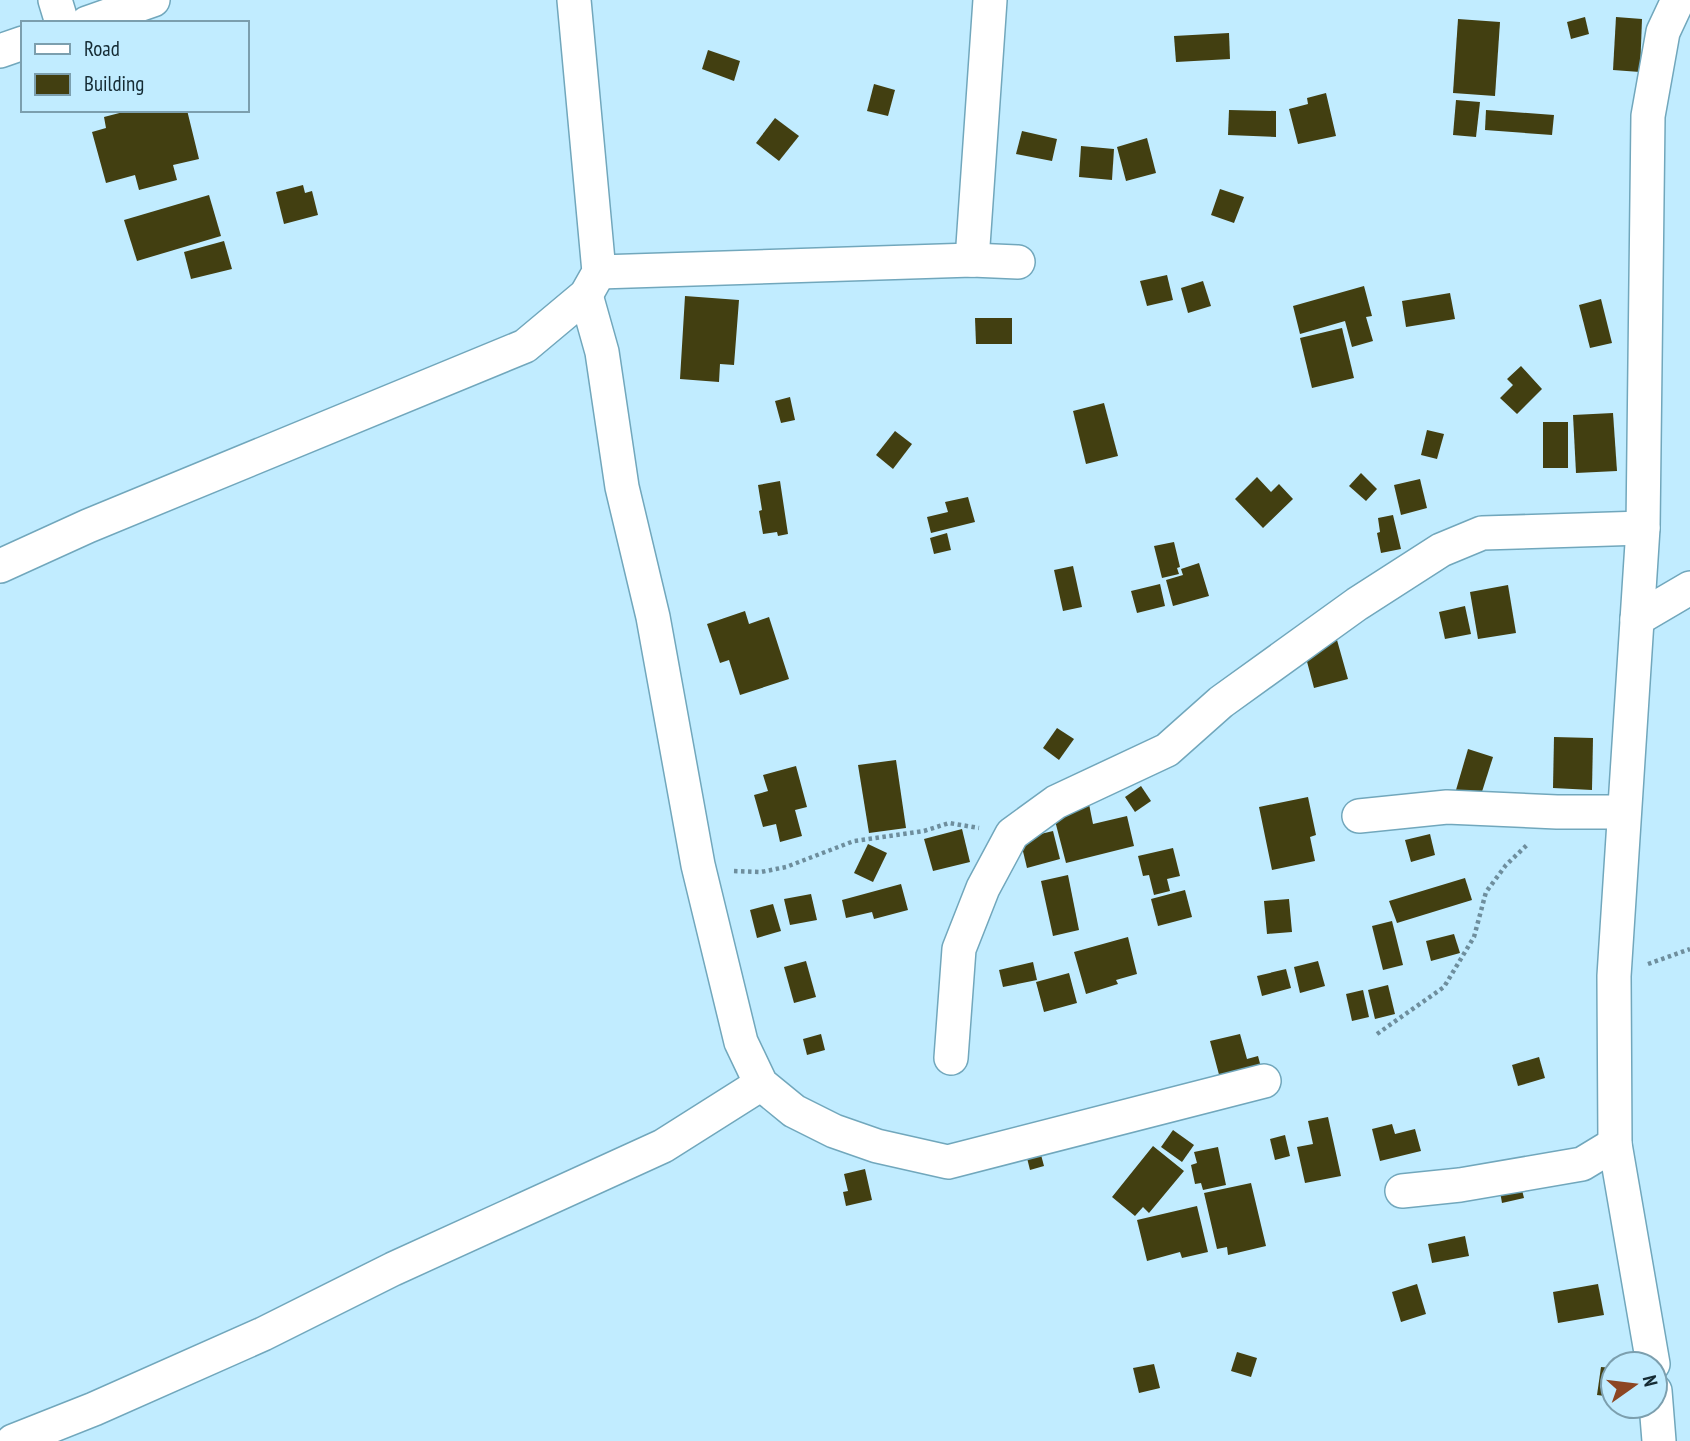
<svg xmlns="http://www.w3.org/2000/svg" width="1690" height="1441" font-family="'PT Sans Narrow',sans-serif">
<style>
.building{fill:#423f11}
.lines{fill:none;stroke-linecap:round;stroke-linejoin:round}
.street-casing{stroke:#71a7bc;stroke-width:36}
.path{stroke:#6e8e9d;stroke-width:4.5;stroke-dasharray:3.5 3.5;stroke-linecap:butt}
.street{stroke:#fff;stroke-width:33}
</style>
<rect width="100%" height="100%" fill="#c1ecff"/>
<!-- building -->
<g class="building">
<path d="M1585 17 1589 34 1571 39 1567 22Z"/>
<path d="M1616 17 1642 19 1640 72 1613 70Z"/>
<path d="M1458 19 1500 22 1495 96 1453 93Z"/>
<path d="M1229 33 1230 59 1176 62 1174 36Z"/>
<path d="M708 50 740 61 734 81 702 69Z"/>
<path d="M874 84 895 90 888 116 867 111Z"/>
<path d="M1326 93 1336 136 1298 144 1289 109 1308 104 1307 98Z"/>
<path d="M1456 100 1480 102 1476 137 1453 135Z"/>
<path d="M131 110H187L199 159 173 165 177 180 139 190 135 175 106 183 92 132 106 128 104 117Z"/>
<path d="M1229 110 1276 111V137L1228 135Z"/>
<path d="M1486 110 1554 115 1552 135 1485 130Z"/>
<path d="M775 118 799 136 779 161 756 143Z"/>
<path d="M1022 131 1057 139 1052 161 1016 154Z"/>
<path d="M1147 138 1156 173 1126 181 1117 147Z"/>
<path d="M1081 146 1114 149 1112 180 1079 177Z"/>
<path d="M303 185 305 193 312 191 318 215 284 224 276 192Z"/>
<path d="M1220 189 1244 197 1234 223 1211 215Z"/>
<path d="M209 195 221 236 137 261 124 220Z"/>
<path d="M224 241 232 269 191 279 184 252Z"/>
<path d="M1167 275 1173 300 1147 306 1140 281Z"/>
<path d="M1203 281 1211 306 1188 313 1181 288Z"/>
<path d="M1364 286 1372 316 1366 317 1373 341 1352 347 1345 321 1300 334 1293 306Z"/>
<path d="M1450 293 1455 319 1406 327 1402 301Z"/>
<path d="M685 296 739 300 734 365 720 364 719 382 680 379Z"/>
<path d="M1601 299 1612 343 1590 348 1579 305Z"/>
<path d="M975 318H1012V344H976Z"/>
<path d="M1342 328 1354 378 1312 388 1300 338Z"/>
<path d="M1521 366 1542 389 1517 414 1500 398 1513 385 1507 379Z"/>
<path d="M790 397 795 420 781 423 775 401Z"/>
<path d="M1104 403 1118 456 1086 464 1073 411Z"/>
<path d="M1613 413 1617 471 1576 473 1573 415Z"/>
<rect x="1543" y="422" width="25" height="46"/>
<path d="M1427 430 1444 434 1437 459 1421 455Z"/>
<path d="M895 431 912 444 893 469 876 455Z"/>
<path d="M1361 473 1377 489 1366 501 1349 486Z"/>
<path d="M1257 477 1271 492 1279 484 1293 499 1263 528 1235 499Z"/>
<path d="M1420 479 1427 508 1401 515 1394 485Z"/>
<path d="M780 481 788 534 778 536 777 532 763 534 759 511 762 510 758 485Z"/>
<path d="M968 497 975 522 931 533 927 517 948 512 945 502Z"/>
<path d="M1393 515 1401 549 1381 553 1377 533 1380 532 1378 518Z"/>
<path d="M947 533 951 550 934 554 930 538Z"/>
<path d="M1174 542 1180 567 1177 568 1179 574 1162 578 1154 546Z"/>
<path d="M1199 563 1209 596 1173 606 1166 580 1183 575 1181 569Z"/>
<path d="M1073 566 1082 607 1063 611 1054 570Z"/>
<path d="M1160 584 1165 606 1137 613 1131 591Z"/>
<path d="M1508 585 1516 633 1478 639 1470 592Z"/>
<path d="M1465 606 1471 634 1445 639 1439 612Z"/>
<path d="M745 611 749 624 769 617 789 679 740 695 729 660 720 663 707 624Z"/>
<path d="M1301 639 1325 643 1337 640 1348 679 1314 688Z"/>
<path d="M1057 728 1074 739 1059 760 1043 748Z"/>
<path d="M1554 737 1593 738 1592 790 1553 788Z"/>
<path d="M1468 749 1493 757 1480 798 1456 790Z"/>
<path d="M896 760 906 828 869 833 858 765Z"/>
<path d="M796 766 807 807 795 810 802 836 780 842 776 824 763 827 754 795 768 791 763 775Z"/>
<path d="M1141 786 1151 801 1135 812 1125 797Z"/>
<path d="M1308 797 1316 835 1310 837 1315 861 1272 870 1259 807Z"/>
<path d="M1089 804 1093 824 1127 816 1134 846 1066 863 1053 813Z"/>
<path d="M962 829 970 862 933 871 924 839Z"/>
<path d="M1053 831 1060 859 1027 868 1020 839Z"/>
<path d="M1430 834 1435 855 1411 862 1405 840Z"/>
<path d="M868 844 887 853 873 882 854 873Z"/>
<path d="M1173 848 1180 876 1167 879 1170 891 1154 895 1149 875 1143 876 1138 856Z"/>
<path d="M1068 875 1079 930 1053 936 1041 881Z"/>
<path d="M1465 878 1472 900 1397 923 1389 901Z"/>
<path d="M901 884 908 910 874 919 872 912 846 918 842 900Z"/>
<path d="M1185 890 1192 917 1158 926 1151 899Z"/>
<path d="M811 894 817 920 790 925 784 899Z"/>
<path d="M1289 899 1292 932 1267 934 1264 901Z"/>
<path d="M773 904 781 931 757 938 750 910Z"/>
<path d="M1392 921 1403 965 1383 970 1372 926Z"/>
<path d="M1454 934 1460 953 1431 961 1426 941Z"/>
<path d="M1128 937 1137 974 1116 980 1118 984 1086 994 1074 952Z"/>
<path d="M806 961 816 997 794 1003 784 967Z"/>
<path d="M1318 961 1325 986 1300 993 1294 967Z"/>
<path d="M1033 962 1037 980 1003 987 999 970Z"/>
<path d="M1286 969 1291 988 1262 996 1257 976Z"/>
<path d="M1069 973 1077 1003 1044 1012 1036 982Z"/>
<path d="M1388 985 1395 1014 1375 1019 1368 990Z"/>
<path d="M1363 990 1369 1017 1352 1021 1346 994Z"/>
<path d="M821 1034 825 1050 807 1055 803 1039Z"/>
<path d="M1240 1034 1247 1059 1258 1056 1262 1071 1221 1082 1210 1041Z"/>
<path d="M1539 1057 1545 1078 1518 1086 1512 1065Z"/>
<path d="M1328 1117 1341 1176 1305 1183 1297 1147 1313 1144 1308 1121Z"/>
<path d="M1392 1124 1395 1134 1415 1129 1421 1151 1380 1161 1372 1129Z"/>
<path d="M1173 1130 1194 1145 1182 1162 1161 1147Z"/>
<path d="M1285 1135 1290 1156 1275 1160 1270 1139Z"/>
<path d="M1153 1146 1184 1171 1149 1213 1143 1207 1135 1216 1112 1197Z"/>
<path d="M1218 1147 1226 1185 1203 1190 1201 1183 1195 1184 1191 1165 1197 1163 1194 1152Z"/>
<path d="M1040 1151 1044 1166 1030 1170 1026 1154Z"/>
<path d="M865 1169 872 1200 846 1206 843 1192 848 1191 844 1174Z"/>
<path d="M1520 1182 1524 1198 1502 1203 1499 1186Z"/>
<path d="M1251 1183 1266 1246 1228 1255 1227 1247 1217 1249 1204 1193Z"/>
<path d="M1197 1206 1208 1252 1182 1258 1180 1252 1147 1261 1137 1220Z"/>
<path d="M1465 1236 1469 1256 1432 1263 1428 1244Z"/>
<path d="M1417 1284 1426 1314 1401 1322 1392 1292Z"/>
<path d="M1598 1284 1604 1315 1558 1323 1553 1292Z"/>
<path d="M1237 1352 1257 1358 1251 1377 1231 1371Z"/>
<path d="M1154 1364 1160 1388 1139 1393 1133 1368Z"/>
<path d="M1601 1367 1613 1368V1397L1597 1395Z"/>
</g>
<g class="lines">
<defs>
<g id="street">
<path d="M55 0 62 23"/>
<path d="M87 23 153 0"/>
<path d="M0 51 23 43"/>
<path d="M972 260 990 0"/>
<path d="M599 272 972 260 1018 262"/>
<path d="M586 295 602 352 622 487 653 617 698 865 741 1042 761 1084 794 1111 834 1131 877 1146 948 1162 1264 1081"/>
<path d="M0 566 88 526 525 346 586 295 599 272 574 0"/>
<path d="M1637 619 1690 588"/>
<path d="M1359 816 1447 807 1557 812H1623"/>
<path d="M951 1058 959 949 983 888 1012 834 1056 802 1167 750 1221 702 1357 604 1441 550 1482 533 1643 528"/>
<path d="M1402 1191 1460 1185 1582 1164 1615 1144"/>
<path d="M1653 1364 1615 1144 1614 976 1643 528 1648 116 1663 32 1678 0"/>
<path d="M1655 1391 1659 1441"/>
<path d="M13 1441 94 1409 263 1334 393 1269 663 1146 761 1084"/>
</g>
</defs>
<!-- street casing -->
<use href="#street" class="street-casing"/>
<!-- path -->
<g class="path">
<path d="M734 871 761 872 786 867 854 841 924 831 949 823 979 828"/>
<path d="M1648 964 1690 949"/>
<path d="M1377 1034 1444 987 1474 937 1486 892 1506 865 1528 844"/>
</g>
<!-- street -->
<use href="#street" class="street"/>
</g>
<!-- legend -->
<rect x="21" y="21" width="228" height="91" fill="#c1ecff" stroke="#7c9fae" stroke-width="2"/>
<rect x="35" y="44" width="35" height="10" fill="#ffffff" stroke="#7c9fae" stroke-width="2"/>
<text x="84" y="56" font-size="21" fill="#152b34">Road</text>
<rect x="35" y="74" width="35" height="21" fill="#423f11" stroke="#7c9fae" stroke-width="2"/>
<text x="84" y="91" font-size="21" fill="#152b34">Building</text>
<!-- north arrow -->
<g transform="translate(1634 1385) rotate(76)"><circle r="33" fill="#c1ecff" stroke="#7c9fae" stroke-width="2"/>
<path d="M0-5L12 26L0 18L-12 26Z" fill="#8d4622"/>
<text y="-10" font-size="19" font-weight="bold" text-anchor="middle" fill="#152b34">N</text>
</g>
</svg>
